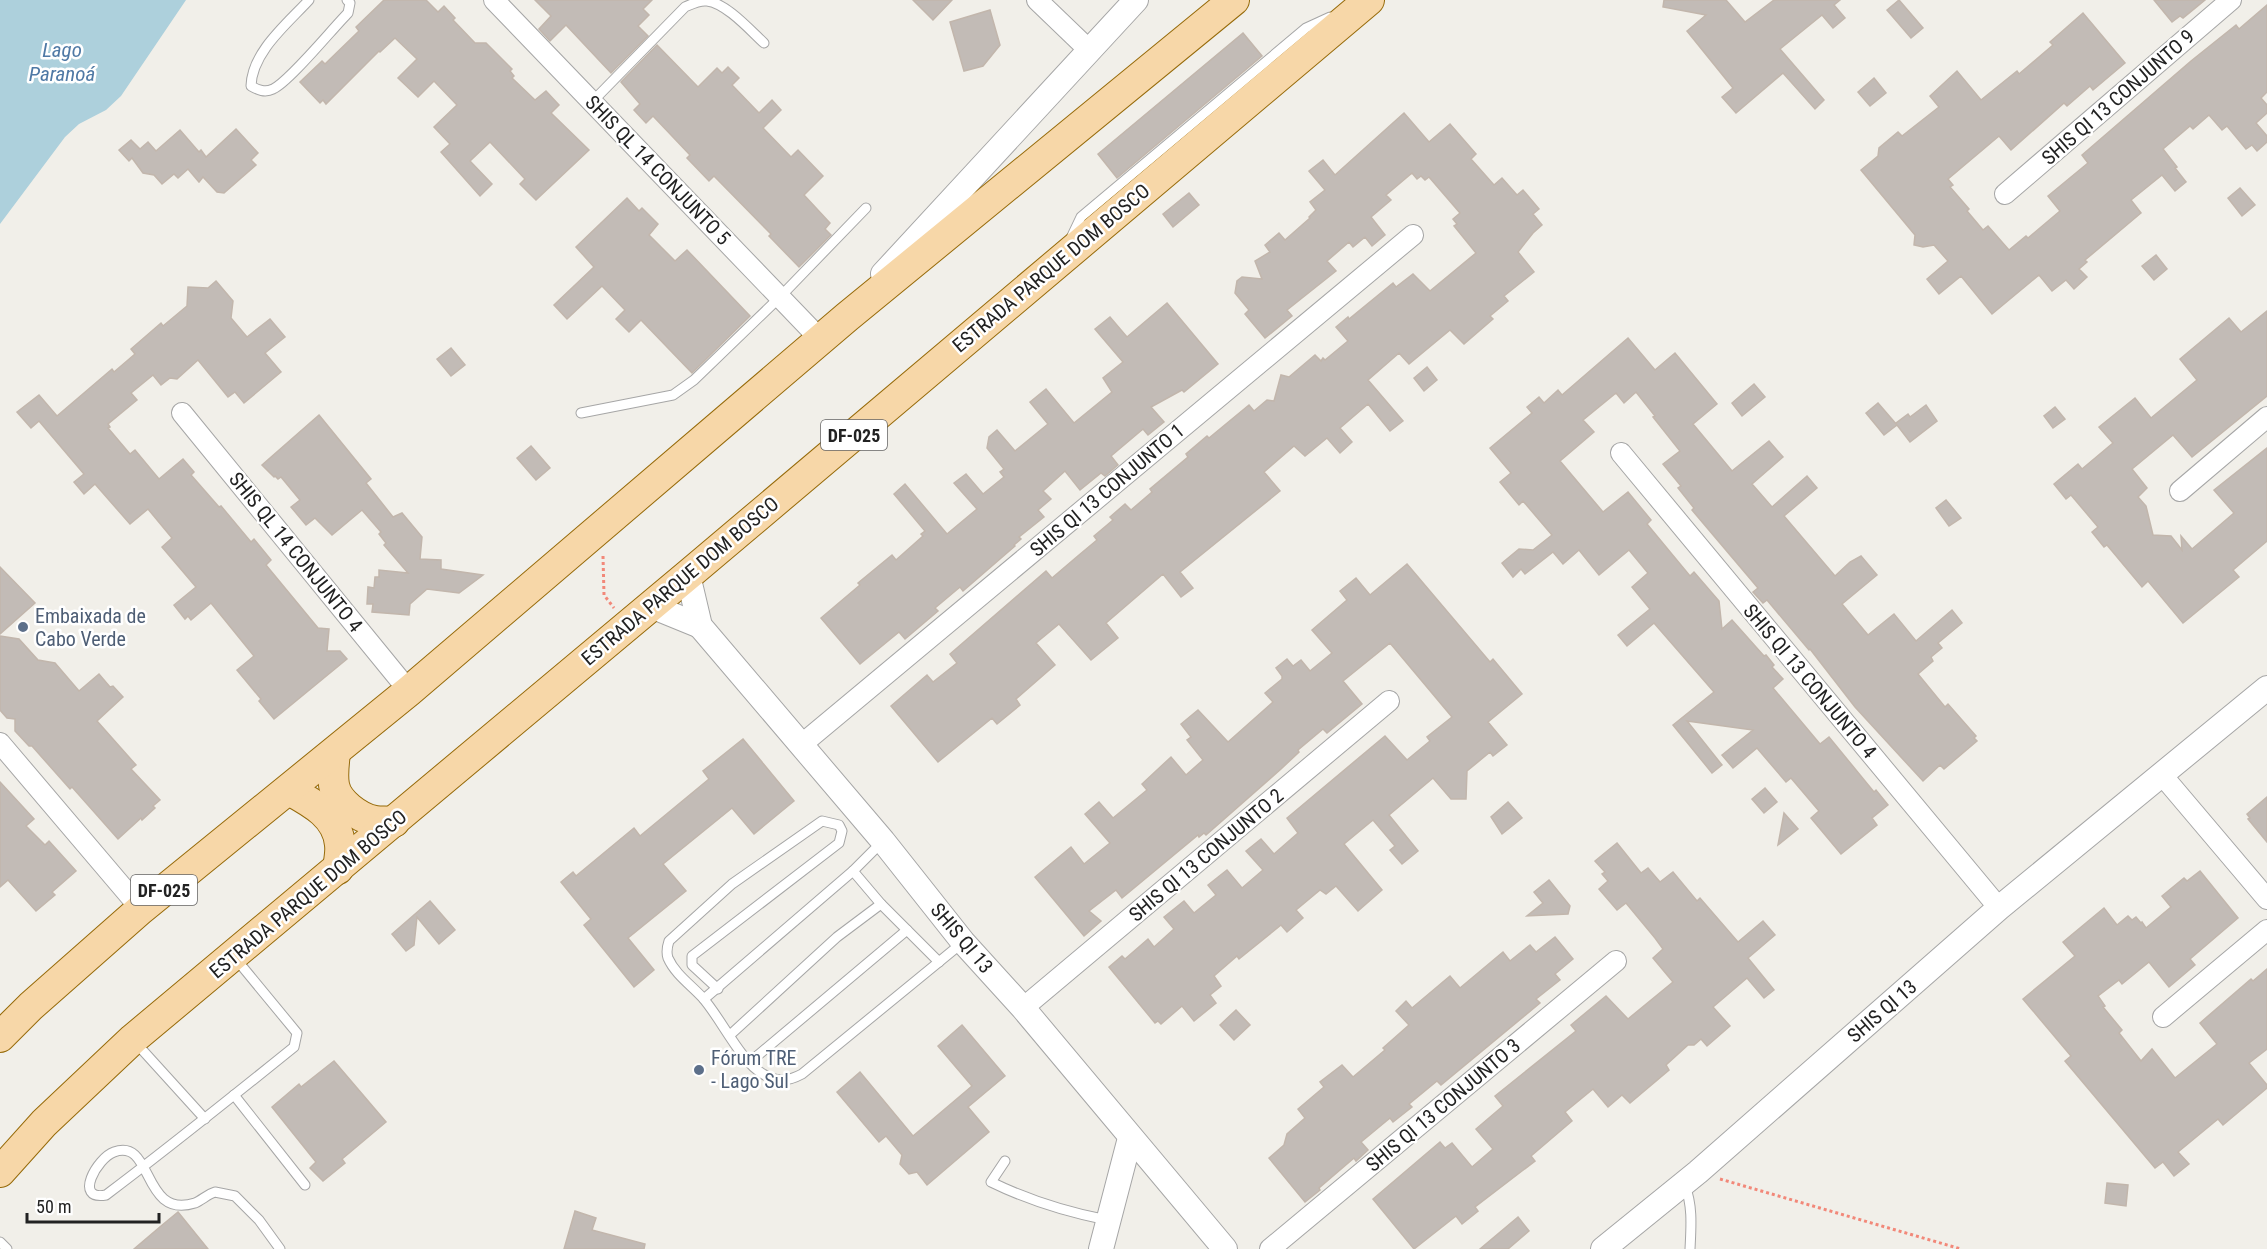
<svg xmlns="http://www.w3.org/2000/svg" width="2267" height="1249" font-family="'Roboto Condensed',sans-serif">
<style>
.water{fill:#add0dc}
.building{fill:#c2bbb6;stroke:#c2b6ac;stroke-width:1.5}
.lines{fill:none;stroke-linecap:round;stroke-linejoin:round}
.service-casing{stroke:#a6a6a6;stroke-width:11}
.minor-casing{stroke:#a6a6a6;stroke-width:22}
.tertiary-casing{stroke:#a6a6a6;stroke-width:26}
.primary-casing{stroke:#966a09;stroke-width:32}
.path{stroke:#f28879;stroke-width:3;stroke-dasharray:3 3;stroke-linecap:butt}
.service{stroke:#fff;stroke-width:9}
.minor{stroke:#fff;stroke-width:20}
.tertiary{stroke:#fff;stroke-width:24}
.primary{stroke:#f7d7a8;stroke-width:30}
.service-dot{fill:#5c6f8a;stroke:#fff;stroke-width:2}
.labels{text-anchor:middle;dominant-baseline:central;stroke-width:5;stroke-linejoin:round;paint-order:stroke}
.shield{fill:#fff;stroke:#646464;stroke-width:1.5}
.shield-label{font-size:18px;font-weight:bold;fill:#222}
.street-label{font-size:20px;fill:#222;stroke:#fff}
.service-label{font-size:20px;fill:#4e5e75;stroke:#fff;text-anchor:start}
.water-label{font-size:21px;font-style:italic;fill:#4f79a5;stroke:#fff}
</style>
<rect width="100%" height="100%" fill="#f1efe9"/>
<!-- water -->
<path class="water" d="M0 0H186L121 96 106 110 79 124 65 137 0 224Z"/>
<!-- building -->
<g class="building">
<path d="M384 0H426L438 12 444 6 455 18 453 20 475 43H486L512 69 510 71 514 76 512 78 535 100 546 91 559 105 551 113 589 150 536 200 520 184 525 179 490 142 470 161 492 184 480 196 441 152 450 144 434 127 457 105 434 81 418 97 398 78 417 59 395 38 380 52 379 51 326 104 323 100 320 103 300 82 322 61 325 64 359 31 356 27Z"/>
<path d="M535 0H652L643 9 649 15 638 26 648 36 611 73 566 25 550 41 539 29 551 16Z"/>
<path d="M913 0H952L933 20Z"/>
<path d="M1664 0H1726L1745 22 1774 0H1840L1834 5 1845 18 1833 28 1822 15 1780 49 1824 100 1815 109 1783 73 1736 113 1722 97 1733 88 1687 31 1706 15 1663 7Z"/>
<path d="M1899 0 1923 28 1911 38 1887 10Z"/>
<path d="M2154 0H2205L2183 18 2180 16 2172 22Z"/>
<path d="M2267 5V92L2261 98 2267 105V113L2256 123 2267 136V142L2257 151 2252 145 2246 149 2227 126 2222 130 2209 115 2193 129 2190 126 2163 149 2177 167 2175 168 2186 182 2175 191 2162 175 2131 200 2141 213 2085 260 2087 262 2079 269 2087 277 2074 289 2066 280 2052 291 2039 275 1992 314 1961 276 1939 294 1927 279 1948 261 1934 245 1923 247 1914 245 1915 235 1861 170 1878 156 1879 148 1898 132 1902 136 1939 107 1930 96 1957 71 1981 100 2017 71 2019 74 2053 45 2050 42 2083 13 2125 63 2093 90 2090 86 2067 106 2064 103 2011 150 1999 136 1948 179 1953 185 1950 187 1969 209 1967 211 1983 230 1988 226 2009 250 2026 236 2028 238 2060 211 2048 196 2088 163 2082 155 2191 61 2236 25 2239 29Z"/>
<path d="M990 10 1000 45 983 66 964 71 950 22Z"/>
<path d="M1243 33 1262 56 1117 178 1098 154Z"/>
<path d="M657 45 698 87 717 68 722 73 728 67 739 78 732 85 759 113 772 100 781 110 763 128 791 157 798 150 823 176 804 195 830 223 825 229 831 235 799 267 769 236 771 234 714 176 709 181 687 158 690 155 653 116 646 123 634 110 640 104 621 82Z"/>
<path d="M1874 78 1886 93 1870 106 1858 92Z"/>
<path d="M1404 113 1429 142 1450 124 1476 154 1471 159 1494 185 1502 178 1517 195 1523 190 1539 209 1533 214 1542 225 1533 233 1518 252 1534 272 1504 296 1508 301 1490 316 1493 319 1464 344 1450 330 1409 364 1399 353 1368 380 1403 421 1390 431 1368 404 1340 428 1352 442 1340 453 1327 438 1305 456 1294 446 1264 472 1280 491 1180 572 1193 588 1181 597 1163 574 1106 623 1118 638 1091 660 1059 624 1036 643 1055 665 1016 699 1020 705 997 724 992 718 938 762 891 706 927 675 933 682 957 663 950 654 1046 571 1052 578 1079 555 1097 540 1094 536 1113 520 1110 517 1125 504 1131 510 1152 492 1150 489 1188 457 1186 454 1207 436 1209 438 1249 405 1254 411 1267 400 1274 401 1281 375 1289 377 1315 355 1321 361 1323 358 1325 360 1348 341 1336 327 1348 317 1349 319 1393 283 1396 287 1413 274 1430 291 1476 253 1454 226 1457 224 1453 219 1460 213 1429 177 1425 180 1421 176 1417 179 1412 173 1386 195 1391 200 1371 217 1385 235 1372 246 1365 237 1353 247 1349 242 1327 261 1336 271 1287 310 1292 316 1265 338 1245 314 1249 310 1235 293 1237 281 1242 277 1262 279 1255 261 1270 252 1265 245 1279 233 1285 240 1310 218 1309 217 1316 210 1310 202 1325 190 1309 171 1323 160 1335 175Z"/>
<path d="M236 129 258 153 251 160 256 165 224 193 217 192 203 177 199 182 188 169 178 178 174 174 162 184 154 175 143 173 132 158 129 161 119 150 131 140 140 149 148 142 156 151 180 130 199 152 201 150 206 157Z"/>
<path d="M2240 188 2255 205 2242 216 2228 198Z"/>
<path d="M1189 193 1199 205 1173 227 1163 214Z"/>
<path d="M627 198 639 211 642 208 658 224 649 235 675 261 687 250 750 316 692 373 641 320 629 332 616 319 625 310 602 286 567 319 554 305 594 267 576 247Z"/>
<path d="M2156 255 2167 269 2154 280 2142 266Z"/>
<path d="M216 281 233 301 231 318 247 337 270 319 285 337 265 353 281 372 244 403 235 392 228 397 198 360 177 379 170 378 161 385 153 375 131 393 137 400 108 424 110 427 108 428 130 454 135 450 159 479 183 459 194 472 191 475 219 507 221 506 251 542 254 539 271 560 266 565 318 628 329 629 327 651H340L347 659 274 719 259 701 261 699 237 670 254 656 211 603 191 620 188 616 185 619 174 605 196 587 162 547 172 538 148 509 130 524 95 484 84 494 74 482 84 474 39 421 31 428 17 412 39 395 57 416 112 369 114 372 135 354 131 349 161 323 163 326 187 306 188 287 208 288Z"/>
<path d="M1167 303 1218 364 1184 392 1182 390 1151 407 1164 422 1148 435 1143 429 1111 456 1118 465 1105 476 1101 473 1080 490 1065 471 1043 491 1051 499 1038 510 1044 517 1019 537 1021 539 1014 545 1015 546 963 591 960 587 935 608 938 611 905 639 899 632 860 664 821 618 860 585 858 583 892 555 896 560 923 536 921 534 925 531 894 494 905 484 947 534 977 509 954 483 966 474 983 494 1004 477 1000 472 1004 469 987 448 989 437 997 430 1015 451 1048 424 1030 402 1046 389 1074 423 1112 392 1103 378 1123 362 1095 329 1110 317 1127 337Z"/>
<path d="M2267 311V396L2192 457 2173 435 2132 469 2147 488 2138 497 2146 506 2153 535 2171 536 2182 550 2181 536 2192 549 2234 513 2214 490 2267 448V541L2233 570 2239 577 2183 623 2148 581 2142 587 2107 545 2104 547 2092 532 2098 527 2071 495 2066 499 2054 484 2078 464 2082 469 2113 443 2099 427 2135 398 2151 418 2197 380 2180 359 2229 318 2241 332Z"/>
<path d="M1628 338 1655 370 1675 353 1717 404 1693 424 1732 471 1769 441 1783 457 1752 484 1772 507 1807 476 1817 488 1784 516 1835 576 1850 562 1861 556 1877 575 1842 604 1868 635 1894 614 1916 641 1952 610 1962 623 1938 643 1942 648 1931 657 1933 661 1918 674 1945 707 1948 704 1976 736 1974 738 1977 741 1944 769 1940 765 1923 781 1855 707 1810 649 1809 650 1767 600 1763 603 1753 592 1758 588 1692 510 1694 508 1678 488 1681 486 1663 464 1680 451 1653 417 1655 416 1636 392 1624 403 1616 393 1583 420 1594 432 1560 461 1603 512 1628 492 1651 520 1647 524 1690 576 1694 572 1719 601 1722 629 1732 620 1764 656 1766 655 1774 665 1772 667 1783 679 1773 688 1820 744 1829 737 1874 792 1876 790 1888 805 1872 818 1877 825 1841 854 1811 818 1819 811 1791 778 1786 782 1757 748 1733 768 1722 755 1753 730 1687 721 1722 765 1712 773 1673 725 1714 692 1654 623 1627 646 1618 635 1650 609 1632 587 1648 573 1629 550 1599 575 1579 550 1563 564 1553 552 1525 574 1521 569 1513 577 1502 563 1519 549 1533 550 1552 535 1523 501 1519 505 1500 482 1511 473 1490 448 1532 413 1527 407 1539 397 1544 403 1558 390 1562 395Z"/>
<path d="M451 348 465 365 451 376 437 359Z"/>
<path d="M1427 367 1437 380 1424 391 1414 378Z"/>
<path d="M1754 384 1765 397 1742 416 1732 403Z"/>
<path d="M1878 403 1897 425 1896 423 1908 414 1910 417 1926 405 1937 421 1910 442 1897 425 1884 435 1866 413Z"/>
<path d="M2055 407 2065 419 2053 428 2044 416Z"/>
<path d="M319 415 371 479 366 483 393 517 402 513 422 537 420 559 441 560V569L483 575 459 593 427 589 410 604 409 615 372 612 373 604H367L368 587 374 588 375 577H379V570L408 573 384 545 386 543 379 534 381 532 362 510 332 535 315 518 306 525 291 507 300 500 281 477 278 479 275 476 274 477 262 465Z"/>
<path d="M531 446 550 468 536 480 517 458Z"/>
<path d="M1946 500 1961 518 1949 526 1936 508Z"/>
<path d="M1407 564 1490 662 1493 659 1522 694 1488 722 1507 745 1493 756 1490 752 1467 771 1466 799H1451L1433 778 1389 815 1418 851 1402 864 1390 850 1395 846 1373 820 1344 844 1382 890 1358 911 1336 886 1326 894 1320 890 1296 910 1303 918 1287 932 1281 925 1239 959 1237 956 1214 976 1221 986 1210 995 1216 1003 1194 1021 1182 1006 1161 1024 1158 1021 1155 1023 1109 967 1122 956 1125 959 1148 939 1154 947 1174 929 1164 917 1184 901 1194 913 1216 895 1208 885 1227 870 1242 888 1263 870 1246 851 1261 839 1274 854 1298 833 1287 818 1385 736 1407 760 1430 741 1427 737 1452 717 1390 643 1343 681 1362 704 1327 733 1323 729 1298 750 1299 752 1281 769 1206 835 1204 833 1199 837 1198 835 1122 898 1116 890 1089 911 1101 921 1084 936 1035 877 1071 847 1084 864 1110 843 1085 814 1099 802 1113 818 1147 790 1142 784 1171 757 1186 775 1203 760 1187 740 1191 737 1181 724 1198 710 1228 742 1273 702 1265 693 1282 679V676L1276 668 1287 659 1293 666 1301 660 1310 671 1332 653 1312 630 1347 600 1340 591 1356 578 1370 595Z"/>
<path d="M0 567 35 603 0 634Z"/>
<path d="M0 636 19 639 38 660 55 663 79 691 99 674 110 687 113 686 123 697 97 721 136 765 131 769 160 800 153 806 155 808 142 820 141 818 118 839 72 787 70 789 32 746H29L15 731V719L7 718 0 710Z"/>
<path d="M743 739 794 801 754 834 732 808 663 864 686 891 628 938 654 970 634 987 584 925 591 919 561 882 573 872 576 876 634 828 640 836 709 779 703 771Z"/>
<path d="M0 782 34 819 26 826 45 845 49 841 76 871 52 892 55 895 36 911 8 880 0 887Z"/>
<path d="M1765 788 1777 802 1764 813 1752 799Z"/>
<path d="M2267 797V842L2248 819 2250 818 2247 814Z"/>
<path d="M1508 802 1522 818 1502 834 1491 817Z"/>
<path d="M1784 813 1798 829 1778 845Z"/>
<path d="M1617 843 1641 873 1648 868 1660 882 1673 872 1697 901 1700 898 1738 942 1763 921 1775 935 1748 958 1774 990 1764 998 1747 978 1713 1007 1730 1026 1707 1046 1701 1039 1694 1045H1688L1666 1065 1669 1070 1630 1103 1622 1095 1608 1107 1593 1089 1565 1112 1572 1121 1531 1156 1535 1161 1475 1207 1478 1211 1462 1224 1456 1216 1414 1249 1373 1199 1440 1142 1445 1148 1452 1143 1472 1167 1493 1149 1476 1129 1503 1106 1495 1096 1576 1031 1571 1025 1606 996 1628 1019 1673 982 1653 958 1663 949 1655 938 1626 903 1617 910 1599 889 1608 881 1602 874 1605 872 1595 861Z"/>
<path d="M2200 871 2238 918 2190 959 2195 965 2169 987 2149 962 2122 984 2119 980 2098 996 2105 1006 2103 1007 2122 1030 2119 1033 2141 1061 2152 1049 2175 1078 2217 1044 2200 1023 2251 979 2253 981 2267 969V1049L2249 1063 2267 1085V1088L2223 1125 2218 1119 2178 1152 2189 1164 2174 1176 2163 1162 2155 1168 2065 1061 2071 1056 2023 999 2075 956 2063 942 2104 908 2117 925 2128 916 2132 920 2136 917 2141 923 2142 922 2146 928 2171 907 2162 896 2184 878 2187 881Z"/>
<path d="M1549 880 1570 906 1568 914 1527 916 1543 903 1534 892Z"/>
<path d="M430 901 455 930 439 944 417 917 414 945 406 951 392 934Z"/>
<path d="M1555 937 1573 959 1555 974 1560 980 1536 999 1540 1003 1441 1085 1437 1081 1409 1104 1412 1107 1393 1122 1390 1118 1361 1142 1368 1150 1356 1161 1354 1158 1319 1188 1320 1190 1305 1202 1269 1158 1284 1145 1287 1134 1305 1118 1298 1109 1324 1087 1320 1082 1342 1065 1353 1077 1385 1050 1383 1048 1409 1025 1396 1011 1406 1001 1412 1008 1450 976 1460 988 1503 952 1510 961 1530 945 1536 952Z"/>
<path d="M1236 1010 1250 1025 1234 1040 1220 1025Z"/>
<path d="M962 1025 1005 1076 968 1107 989 1132 927 1185 917 1172 909 1174 900 1164 902 1155 886 1136 879 1142 837 1092 860 1072 913 1136 972 1086 938 1046Z"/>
<path d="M334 1061 386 1122 342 1159 345 1163 323 1181 310 1168 316 1162 272 1107 299 1084 301 1087Z"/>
<path d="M2107 1183 2128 1185 2126 1206 2105 1203Z"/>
<path d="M575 1211 596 1218 592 1230 645 1244 644 1249H564Z"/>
<path d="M178 1212 208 1249H134L161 1226Z"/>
<path d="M1518 1217 1529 1231 1508 1249H1480Z"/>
</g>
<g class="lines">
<defs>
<g id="service">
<path d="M309 0C287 24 252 52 251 86 258 90 265 93 273 89 289 82 333 28 348 13L350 3 347 0"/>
<path d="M592 102 685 7C692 4 699 0 707 1 726 3 750 30 764 43"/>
<path d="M1071 238 1081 217 1306 28 1330 17"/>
<path d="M581 413 673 395 694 380 780 297 866 208"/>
<path d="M853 871 881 904 939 962"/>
<path d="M236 959 297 1033 294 1047C232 1097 170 1147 106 1195 73 1201 97 1158 114 1152 154 1137 141 1220 195 1203 202 1200 208 1194 215 1192L235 1196 259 1220 280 1249"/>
<path d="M718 989 692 965V956L839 843 842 831 839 825 822 821 732 884 669 941C667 947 666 952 668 958 675 974 691 985 702 997 721 1018 740 1061 763 1074 777 1083 789 1081 802 1074L962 943"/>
<path d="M704 999 853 871 882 842"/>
<path d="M730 1035 837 937 881 904"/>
<path d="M136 1043 205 1119"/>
<path d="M750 1062 907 930"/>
<path d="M234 1095 305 1185"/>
<path d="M1005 1161 991 1182C1028 1200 1066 1212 1107 1220"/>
<path d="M1685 1186C1693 1206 1691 1228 1690 1249"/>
<path d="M0 1242 7 1249"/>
</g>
<g id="minor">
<path d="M494 0 821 340"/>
<path d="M1037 0 1089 50"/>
<path d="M2005 194 2231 0"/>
<path d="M182 413 409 691"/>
<path d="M1621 453 1999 908"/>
<path d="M2180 491 2267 417"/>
<path d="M0 743 141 909"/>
<path d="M801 745 1413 235"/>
<path d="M2162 775 2267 899"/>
<path d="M1023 1008 1389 701"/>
<path d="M2163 1017 2267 930"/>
<path d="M1270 1249 1616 961"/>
</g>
<g id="tertiary">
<path d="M883 274 1136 0"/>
<path d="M688 575 700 626 883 841 963 942 1023 1008 1225 1249"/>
<path d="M651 606 700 626"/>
<path d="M1101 1249 1130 1138"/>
<path d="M1603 1249 1698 1172 1999 908 2267 688"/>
</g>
<g id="primary">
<path d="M335 752C334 763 332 774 334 785 337 802 359 818 375 821 381 822 388 821 394 822"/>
<path d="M289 790C311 802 338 816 340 845 341 852 339 861 338 869"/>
<path d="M0 1037 31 1006 141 909 409 691 847 317 1234 0"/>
<path d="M0 1172 44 1123 133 1039 688 575 1369 0"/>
</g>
</defs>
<!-- service casing -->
<use href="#service" class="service-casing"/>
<!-- minor casing -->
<use href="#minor" class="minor-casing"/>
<!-- tertiary casing -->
<use href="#tertiary" class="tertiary-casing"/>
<!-- primary casing -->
<use href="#primary" class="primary-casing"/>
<!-- path -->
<g class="path">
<path d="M603 556 604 595 614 608"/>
<path d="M1720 1179 1961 1249"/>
</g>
<!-- service -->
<use href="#service" class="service"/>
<!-- minor -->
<use href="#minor" class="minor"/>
<!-- tertiary -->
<use href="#tertiary" class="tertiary"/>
<!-- primary -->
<use href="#primary" class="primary"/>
</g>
<!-- markers -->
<g class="service-dot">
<circle cx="23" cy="627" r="6"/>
<circle cx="699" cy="1070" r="6"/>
</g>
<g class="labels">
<!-- shield labels -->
<g class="shield">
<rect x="821" y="420" width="66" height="30" rx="4.5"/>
<rect x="131" y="875" width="66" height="30" rx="4.5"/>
</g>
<g class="shield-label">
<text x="854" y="435">DF-025</text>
<text x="164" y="890">DF-025</text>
</g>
<!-- street labels -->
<g class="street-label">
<text transform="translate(2118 97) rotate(-41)">SHIS QI 13 CONJUNTO 9</text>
<text transform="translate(658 170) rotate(46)">SHIS QL 14 CONJUNTO 5</text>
<text transform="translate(1051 268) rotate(-40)">ESTRADA PARQUE DOM BOSCO</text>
<text transform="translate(1107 490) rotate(-40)">SHIS QI 13 CONJUNTO 1</text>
<text transform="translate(296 552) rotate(51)">SHIS QL 14 CONJUNTO 4</text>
<text transform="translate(680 581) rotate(-40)">ESTRADA PARQUE DOM BOSCO</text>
<text transform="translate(1810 681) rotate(50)">SHIS QI 13 CONJUNTO 4</text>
<text transform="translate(1206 855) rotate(-40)">SHIS QI 13 CONJUNTO 2</text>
<text transform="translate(308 894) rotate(-40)">ESTRADA PARQUE DOM BOSCO</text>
<text transform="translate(962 938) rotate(50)">SHIS QI 13</text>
<text transform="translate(1882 1011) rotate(-41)">SHIS QI 13</text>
<text transform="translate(1443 1105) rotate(-40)">SHIS QI 13 CONJUNTO 3</text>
</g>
<!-- service labels -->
<g class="service-label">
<text x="35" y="616">Embaixada de<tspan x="35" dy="23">Cabo Verde</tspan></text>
<text x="711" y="1058">Fórum TRE<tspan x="711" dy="23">- Lago Sul</tspan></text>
</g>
<!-- water labels -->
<g class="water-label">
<text x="62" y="50">Lago<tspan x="62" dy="24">Paranoá</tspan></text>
</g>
</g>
<!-- scale -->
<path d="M27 1213v9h132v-9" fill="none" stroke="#222222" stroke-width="3"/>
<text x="36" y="1213" font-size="18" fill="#222222" stroke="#ffffff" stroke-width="4.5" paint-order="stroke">50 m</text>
</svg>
